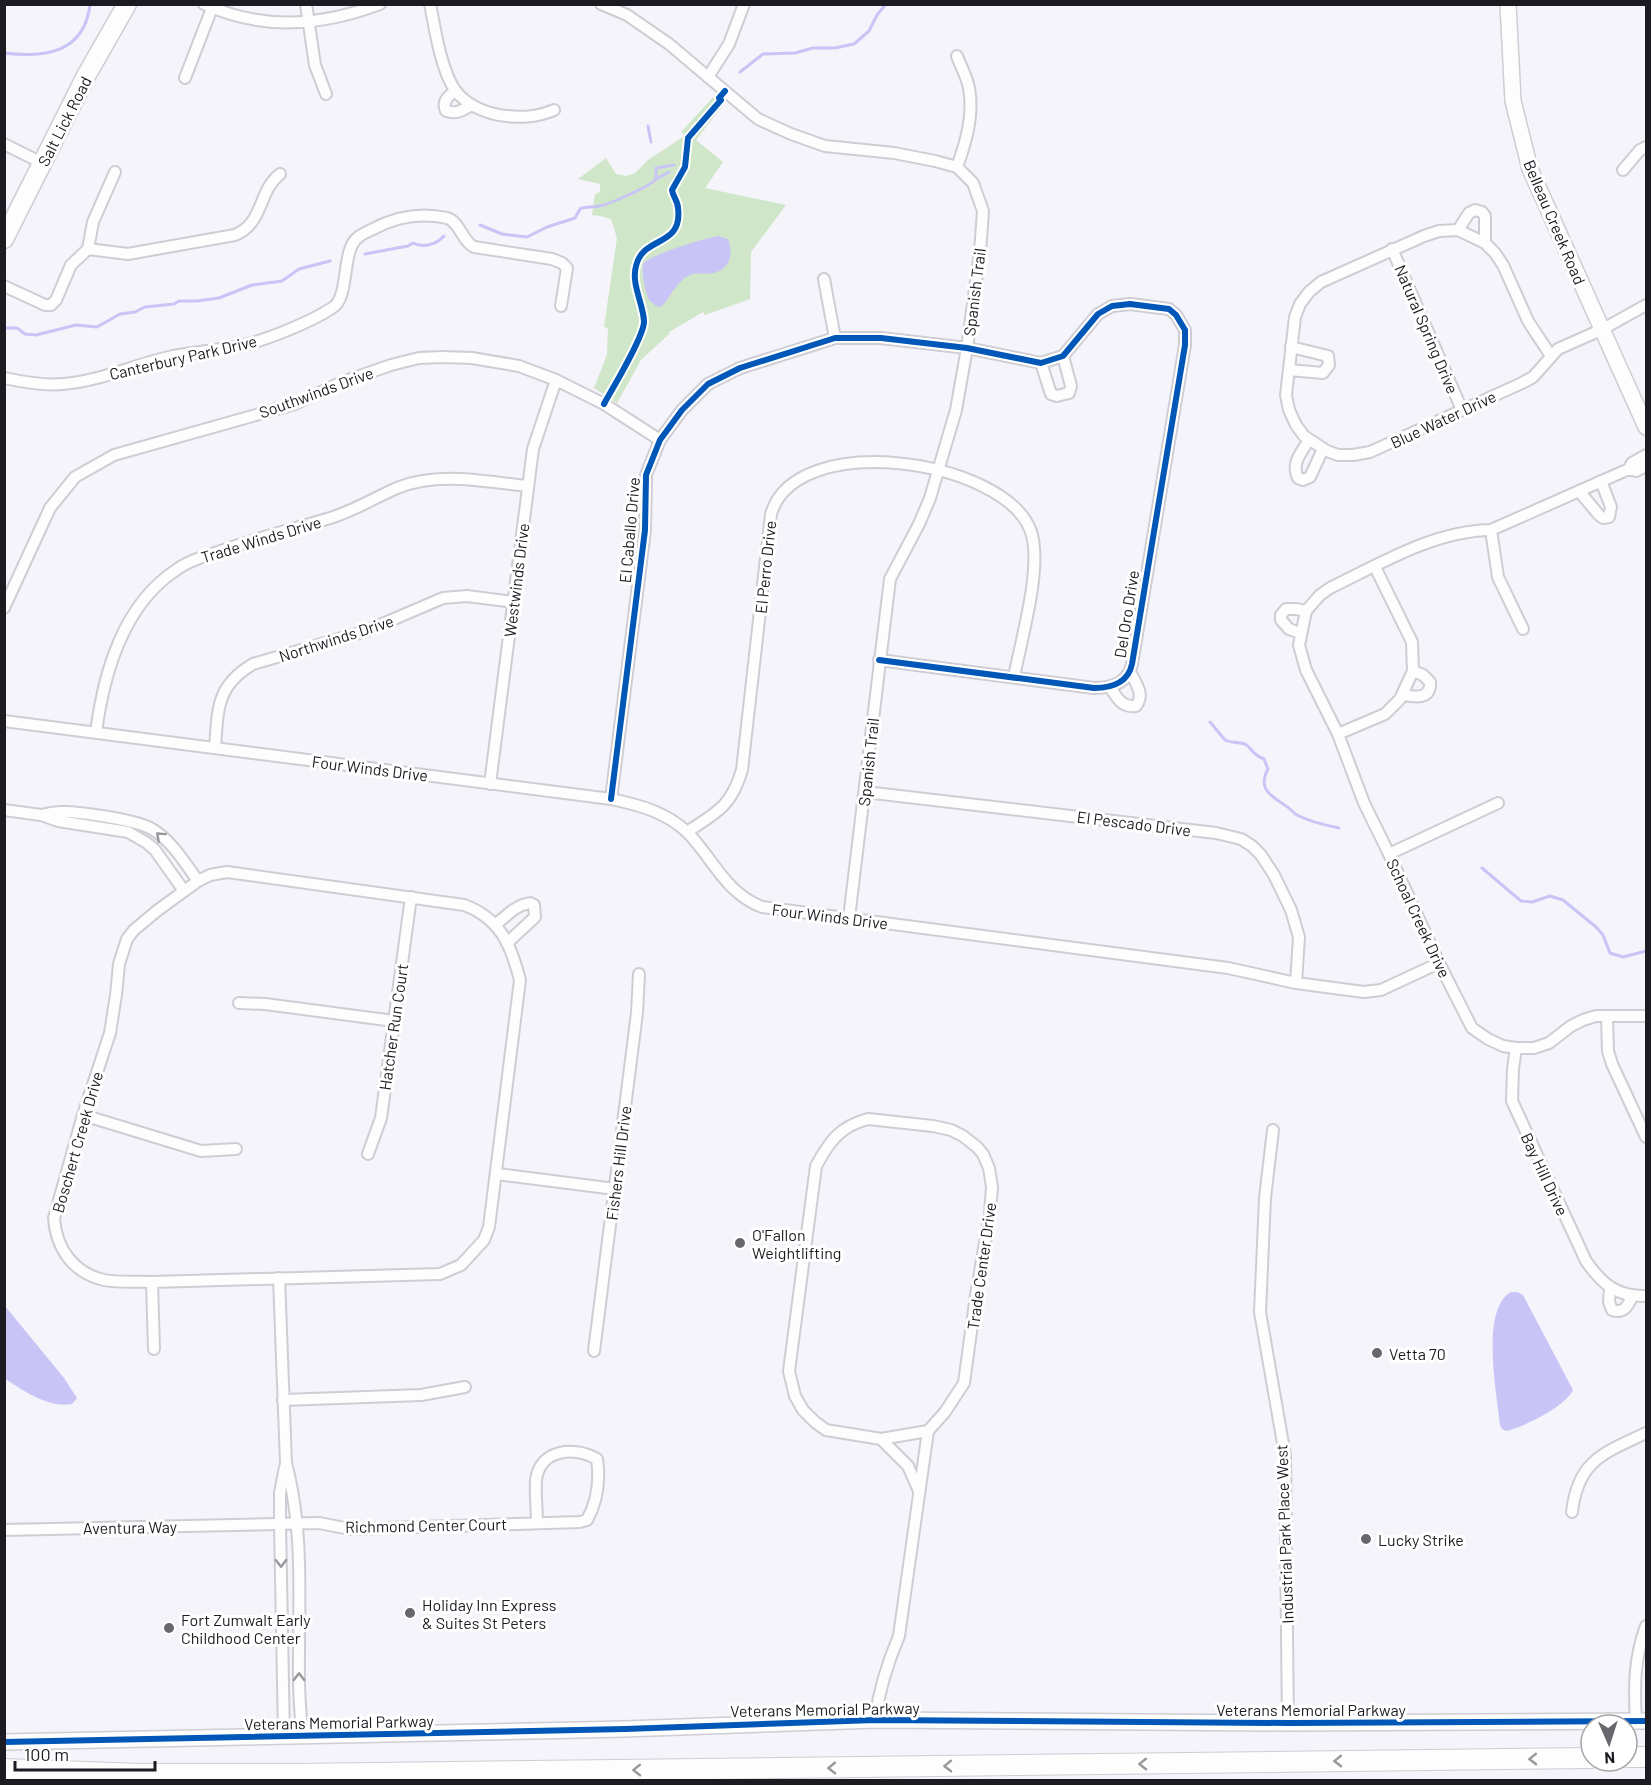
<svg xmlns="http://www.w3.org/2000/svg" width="1651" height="1785" font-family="Barlow,sans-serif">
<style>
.green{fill:#cfe6c8}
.water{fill:#c9c4f6}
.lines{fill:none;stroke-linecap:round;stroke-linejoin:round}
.stream{stroke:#c9c4f6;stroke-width:3}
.street-casing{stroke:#cecdd3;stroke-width:14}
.secondary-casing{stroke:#cecdd3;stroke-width:18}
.primary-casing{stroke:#cecdd3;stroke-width:21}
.highway-casing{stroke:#cecdd3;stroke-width:22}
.street{stroke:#fdfdfe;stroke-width:10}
.secondary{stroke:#fdfdfe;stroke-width:15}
.primary{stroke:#fdfdfe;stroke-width:18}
.highway{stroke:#fdfdfe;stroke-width:20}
.cycleway-casing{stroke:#fff;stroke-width:10}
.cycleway{stroke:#0057b8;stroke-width:6}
.oneway{stroke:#98979b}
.poi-dot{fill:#68676d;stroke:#fff;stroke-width:2}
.labels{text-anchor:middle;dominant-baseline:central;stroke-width:6;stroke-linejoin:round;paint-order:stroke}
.street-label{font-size:16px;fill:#1c1b21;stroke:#fff}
.poi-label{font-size:16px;fill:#1c1b21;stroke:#fff;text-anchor:start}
</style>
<rect width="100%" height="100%" fill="#f4f4fa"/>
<!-- green -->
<path class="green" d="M718 92 727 100 696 140 723 162 705 188 786 205 751 252 750 299 705 315 703 312 669 332 670 333 641 360 617 403 594 388 607 355 608 328 604 327 617 238 611 219 600 216 592 215 595 194 600 192V184L578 179 606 158 616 174 626 176 635 173 648 160 683 137 684 134 681 132Z"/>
<!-- water -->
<g class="water">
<path d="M718 236 728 239C734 253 730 270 713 273 706 275 697 272 690 275 679 279 671 295 664 304L660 307 656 306C654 304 651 302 649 300 646 294 640 269 644 263 650 255 705 238 718 236Z"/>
<path d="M1511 1292H1517L1523 1295 1573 1390C1566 1406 1524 1427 1506 1431L1502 1429 1500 1425C1497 1395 1480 1309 1511 1292Z"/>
<path d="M5 1306 64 1378 77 1398 72 1404C47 1408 25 1391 5 1379Z"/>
</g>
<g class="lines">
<!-- stream -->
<g class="stream">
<path d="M4 53C45 58 84 53 90 5"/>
<path d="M740 72 763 54 795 53 813 48H835L854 44 869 31 877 15 886 4"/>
<path d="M648 126 651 142"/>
<path d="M656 179 669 172"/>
<path d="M480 225 502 234 527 237 547 227 572 219 575 218 580 209C586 206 592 208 599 206 608 205 651 186 656 179V168L674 165"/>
<path d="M365 254 408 246 413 243C423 248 436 245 444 236"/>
<path d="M4 328H17L25 334 36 335 76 325 97 327 120 314 135 312 145 307 174 304 179 301H197L219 298 252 285 282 281 299 269 330 261"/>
<path d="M1210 722 1225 740C1231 743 1239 742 1245 744 1253 749 1252 755 1264 759L1268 769C1257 789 1271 796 1286 806 1290 808 1293 813 1297 815 1310 822 1324 825 1339 828"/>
<path d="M1482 868 1521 901 1532 902 1550 896 1563 900 1596 927 1603 935 1610 953 1623 957 1646 951"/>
</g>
<defs>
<g id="street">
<path d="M204 4C263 31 321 26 380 4"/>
<path d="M306 4 315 65 326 94"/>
<path d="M430 4C435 29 441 70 455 90 465 104 483 112 499 115 519 118 535 118 554 110"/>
<path d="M601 4 627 15 669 44 758 119 791 134 825 146 894 153 935 161 957 167 973 183 983 211 980 252 967 348 956 410 930 498 919 524 890 579 849 918"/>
<path d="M708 77 729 44 744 4"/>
<path d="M185 78 212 8"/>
<path d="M455 91C447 97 442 102 446 111 457 114 462 111 471 105"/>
<path d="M4 144 42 163"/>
<path d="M957 167C966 142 974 115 969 88 967 77 961 67 957 56"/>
<path d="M1623 170 1640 150 1646 147"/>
<path d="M1458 230 1469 213 1475 210 1482 212 1485 216V243"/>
<path d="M88 249 93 222 115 172"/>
<path d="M1392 249 1462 410"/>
<path d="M824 279 835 338"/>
<path d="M4 286 45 305H51L56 300 71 265 88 249 128 254 235 235C264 223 258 191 280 174"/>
<path d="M1551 356 1528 321 1503 265 1495 253 1485 243 1458 230 1439 231 1424 236 1321 282 1309 292 1300 304 1295 317 1286 395 1289 410 1296 425 1304 436 1327 451 1338 455H1353L1370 452 1522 383 1533 377 1558 349 1603 329 1646 305"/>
<path d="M1041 363 1051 394 1057 396 1069 393 1071 386 1063 356"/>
<path d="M1289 370 1323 373 1329 365 1328 356 1291 347"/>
<path d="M4 378C23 382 44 386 63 384 101 381 136 364 173 356 195 352 218 350 240 346 264 341 311 322 332 308 348 299 343 261 352 245 356 236 365 233 373 229 397 216 420 212 447 218 460 222 462 241 474 247L552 259 562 263 567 268 561 306"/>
<path d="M1309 440C1301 453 1291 463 1298 478L1303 480 1310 477 1323 449"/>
<path d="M1646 466 1636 471 1629 469 1491 530C1433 531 1380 564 1330 588L1320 595 1306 611 1299 645 1306 670 1338 734 1364 803 1389 854 1439 963 1472 1028 1488 1039 1503 1046 1516 1048H1534L1549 1043 1571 1026 1583 1020 1596 1016H1646"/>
<path d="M1629 469 1632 463 1646 455"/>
<path d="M1579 491 1599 515 1603 518 1609 517 1611 507 1601 481"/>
<path d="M1491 530 1498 577 1523 629"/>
<path d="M4 608 50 508 75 477 114 455 295 404 342 382 391 365 419 358 442 357 472 358 519 366 556 380 604 404 660 440"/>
<path d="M1300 633 1289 629 1281 620V615L1286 609H1296L1306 611"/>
<path d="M1110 687C1117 698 1122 708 1136 706 1145 694 1136 684 1130 672"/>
<path d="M1403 695C1415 697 1431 700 1430 682L1423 675 1413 671"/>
<path d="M4 721 611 799C639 805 666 812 687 832 713 858 725 893 762 907L1228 968 1296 983 1364 992 1381 990 1439 963"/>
<path d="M96 732C104 672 123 605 176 570 188 561 204 556 218 552 253 539 290 530 327 519 352 512 374 498 397 488 439 471 485 482 528 486"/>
<path d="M1338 734 1385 714 1400 699 1413 671 1412 642 1375 567"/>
<path d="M215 748C218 709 216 686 253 664L366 631 443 598 467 596 514 602"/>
<path d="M490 784 533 449 556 380"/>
<path d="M865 792 1216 833 1241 839 1252 846 1261 855 1274 875 1291 910 1299 937 1296 983"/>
<path d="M611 799 645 530 646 475 660 440 682 410 708 384 740 368 835 338H881L967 348 1041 363 1063 356 1098 314 1112 306 1130 304 1169 309 1176 315 1185 330V345L1132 664C1128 683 1112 688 1094 688L879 660"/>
<path d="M4 810 41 815 58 821 128 832 147 843 155 850 184 891"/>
<path d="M41 815C47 814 54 812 60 812 77 811 137 820 152 829 171 840 185 863 198 881"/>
<path d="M687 832C717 812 731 807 742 770L771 514C796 429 1001 459 1030 529 1044 563 1021 640 1014 677"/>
<path d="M1389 854 1498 803"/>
<path d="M227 872 464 905C500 918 511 945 520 980L489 1227 484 1240 461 1265 440 1274 152 1282C136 1281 119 1283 104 1280 73 1273 56 1248 54 1218L83 1115 110 1033 116 995 119 964 127 939 134 930 158 910 198 881 210 875Z"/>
<path d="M495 925 513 910 522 905 530 903 534 905 535 917 507 943"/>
<path d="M239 1003 265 1004 394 1021"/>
<path d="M1607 1016 1608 1051 1612 1064 1646 1137"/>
<path d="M1516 1048 1513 1069 1512 1101 1586 1261C1602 1284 1617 1297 1646 1296"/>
<path d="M83 1115 201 1151 236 1149"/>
<path d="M868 1119 933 1126 951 1130 963 1136 977 1147 983 1154 989 1168 992 1187 990 1214 976 1295 964 1383 945 1412 928 1431 881 1439 826 1430 815 1422 803 1410 795 1396 789 1371 816 1166C829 1142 840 1126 868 1119Z"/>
<path d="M1273 1130 1265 1198 1260 1312 1285 1455 1288 1723"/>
<path d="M368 1154 381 1118 411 897"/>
<path d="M497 1174 615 1189"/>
<path d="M279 1278 286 1463C305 1534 298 1608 299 1680 299 1698 301 1717 302 1735"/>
<path d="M152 1282 154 1349"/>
<path d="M1610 1288 1609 1302 1612 1310C1625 1314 1628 1305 1633 1295"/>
<path d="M594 1351 637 1013 639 974"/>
<path d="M283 1400 421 1395 465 1387"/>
<path d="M881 1439 908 1466 919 1491"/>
<path d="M1572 1512C1578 1460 1604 1453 1646 1433"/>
<path d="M4 1530 319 1523 350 1529 580 1522 587 1520C597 1502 600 1480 597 1459 574 1446 540 1449 536 1480 535 1494 537 1509 537 1523"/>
<path d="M875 1720C879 1690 887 1664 899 1636L928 1431"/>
<path d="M1636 1721C1634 1686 1634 1659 1646 1626"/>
<path d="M284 1736 280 1524V1493L285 1467"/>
</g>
<g id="secondary">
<path d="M1508 4 1513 101 1530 169 1646 427"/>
<path d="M4 1742 625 1729 875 1720 1288 1723 1646 1721"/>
</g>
<path id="primary" d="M4 239 86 76 127 4"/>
<g id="highway">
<path d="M1627 1757H1646"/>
<path d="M4 1769 141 1774H295L1591 1758"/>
</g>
</defs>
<!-- street casing -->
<use href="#street" class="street-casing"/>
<!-- secondary casing -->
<use href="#secondary" class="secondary-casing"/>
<!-- primary casing -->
<use href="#primary" class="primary-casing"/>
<!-- highway casing -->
<use href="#highway" class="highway-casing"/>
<!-- street -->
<use href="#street" class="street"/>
<!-- secondary -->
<use href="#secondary" class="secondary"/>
<!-- primary -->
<use href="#primary" class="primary"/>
<!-- highway -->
<use href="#highway" class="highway"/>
<defs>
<g id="cycleway">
<path d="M604 404C612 389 645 335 644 321 643 303 631 284 636 266 643 235 683 248 678 208 678 201 673 197 672 190L685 167 688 138 721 100 719 98 725 91"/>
<path d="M611 799 645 530 646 475 660 440 682 410 708 384 740 368 835 338H881L967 348 1041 363 1063 356 1098 314 1112 306 1130 304 1169 309 1176 315 1185 330V345L1132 664C1128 683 1112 688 1094 688L879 660"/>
<path d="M4 1742 625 1729 875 1720 1288 1723 1646 1721"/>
</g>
</defs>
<!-- cycleway casing -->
<use href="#cycleway" class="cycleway-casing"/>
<!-- cycleway -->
<use href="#cycleway" class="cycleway"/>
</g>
<!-- one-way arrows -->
<defs><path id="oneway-chevron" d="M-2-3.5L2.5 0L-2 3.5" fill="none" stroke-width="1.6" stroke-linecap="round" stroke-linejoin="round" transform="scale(1.5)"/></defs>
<g class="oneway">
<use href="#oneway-chevron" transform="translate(160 836) rotate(-138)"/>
<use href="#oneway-chevron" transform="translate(281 1563) rotate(89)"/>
<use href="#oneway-chevron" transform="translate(299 1677) rotate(-90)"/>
<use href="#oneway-chevron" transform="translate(1533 1759) rotate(179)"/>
<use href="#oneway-chevron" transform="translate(1338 1761) rotate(179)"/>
<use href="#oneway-chevron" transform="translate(1143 1764) rotate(179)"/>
<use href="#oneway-chevron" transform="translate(948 1766) rotate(179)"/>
<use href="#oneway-chevron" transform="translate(832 1768) rotate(179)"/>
<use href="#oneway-chevron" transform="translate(637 1770) rotate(179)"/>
</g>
<!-- markers -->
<g class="poi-dot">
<circle cx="740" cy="1243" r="6"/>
<circle cx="1377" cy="1353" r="6"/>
<circle cx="1366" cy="1539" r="6"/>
<circle cx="410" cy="1613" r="6"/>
<circle cx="169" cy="1628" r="6"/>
</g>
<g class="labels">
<!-- street labels -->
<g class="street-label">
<text transform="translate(64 121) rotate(-63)">Salt Lick Road</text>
<text transform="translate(1555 222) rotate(67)">Belleau Creek Road</text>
<text transform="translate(974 292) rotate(-83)">Spanish Trail</text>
<text transform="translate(1427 329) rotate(67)">Natural Spring Drive</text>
<text transform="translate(183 357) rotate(-13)">Canterbury Park Drive</text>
<text transform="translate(316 392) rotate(-20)">Southwinds Drive</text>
<text transform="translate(1443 419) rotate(-25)">Blue Water Drive</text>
<text transform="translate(629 530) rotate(-85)">El Caballo Drive</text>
<text transform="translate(261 539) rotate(-17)">Trade Winds Drive</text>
<text transform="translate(765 567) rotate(-84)">El Perro Drive</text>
<text transform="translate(516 580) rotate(-83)">Westwinds Drive</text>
<text transform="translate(1126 614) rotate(-81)">Del Oro Drive</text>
<text transform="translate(336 638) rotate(-18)">Northwinds Drive</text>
<text transform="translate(868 762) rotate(-84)">Spanish Trail</text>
<text transform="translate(370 768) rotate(7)">Four Winds Drive</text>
<text transform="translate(1134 823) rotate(7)">El Pescado Drive</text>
<text transform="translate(830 916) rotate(7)">Four Winds Drive</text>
<text transform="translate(1419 918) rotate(65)">Schoal Creek Drive</text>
<text transform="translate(393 1027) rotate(-82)">Hatcher Run Court</text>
<text transform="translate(77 1142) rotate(-74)">Boschert Creek Drive</text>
<text transform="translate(618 1163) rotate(-83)">Fishers Hill Drive</text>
<text transform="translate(1545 1174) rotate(65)">Bay Hill Drive</text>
<text transform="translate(981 1266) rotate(-82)">Trade Center Drive</text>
<text transform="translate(426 1525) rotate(-1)">Richmond Center Court</text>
<text transform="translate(130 1527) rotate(-1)">Aventura Way</text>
<text transform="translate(1284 1534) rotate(-92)">Industrial Park Place West</text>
<text transform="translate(825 1709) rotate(-1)">Veterans Memorial Parkway</text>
<text x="1311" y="1709">Veterans Memorial Parkway</text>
<text transform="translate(339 1722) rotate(-1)">Veterans Memorial Parkway</text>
</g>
<!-- poi labels -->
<g class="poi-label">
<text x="752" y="1234">O'Fallon<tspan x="752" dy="18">Weightlifting</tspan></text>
<text x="1389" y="1353">Vetta 70</text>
<text x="1378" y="1539">Lucky Strike</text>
<text x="422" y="1604">Holiday Inn Express<tspan x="422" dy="18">&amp; Suites St Peters</tspan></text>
<text x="181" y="1619">Fort Zumwalt Early<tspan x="181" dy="18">Childhood Center</tspan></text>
</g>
</g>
<!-- border -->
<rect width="1651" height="1785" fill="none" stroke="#1c1b21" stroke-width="12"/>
<!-- north arrow -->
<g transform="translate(1609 1743) rotate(177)"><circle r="28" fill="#ffffff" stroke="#a4a4a6" stroke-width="1.5"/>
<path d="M0-4.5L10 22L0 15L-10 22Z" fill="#68676d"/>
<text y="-9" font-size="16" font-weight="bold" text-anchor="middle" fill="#1c1b21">N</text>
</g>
<!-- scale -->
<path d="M15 1761v9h140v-9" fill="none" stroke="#1c1b21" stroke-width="3"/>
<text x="24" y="1761" font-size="18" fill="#1c1b21" stroke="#ffffff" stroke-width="4.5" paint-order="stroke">100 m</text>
</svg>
